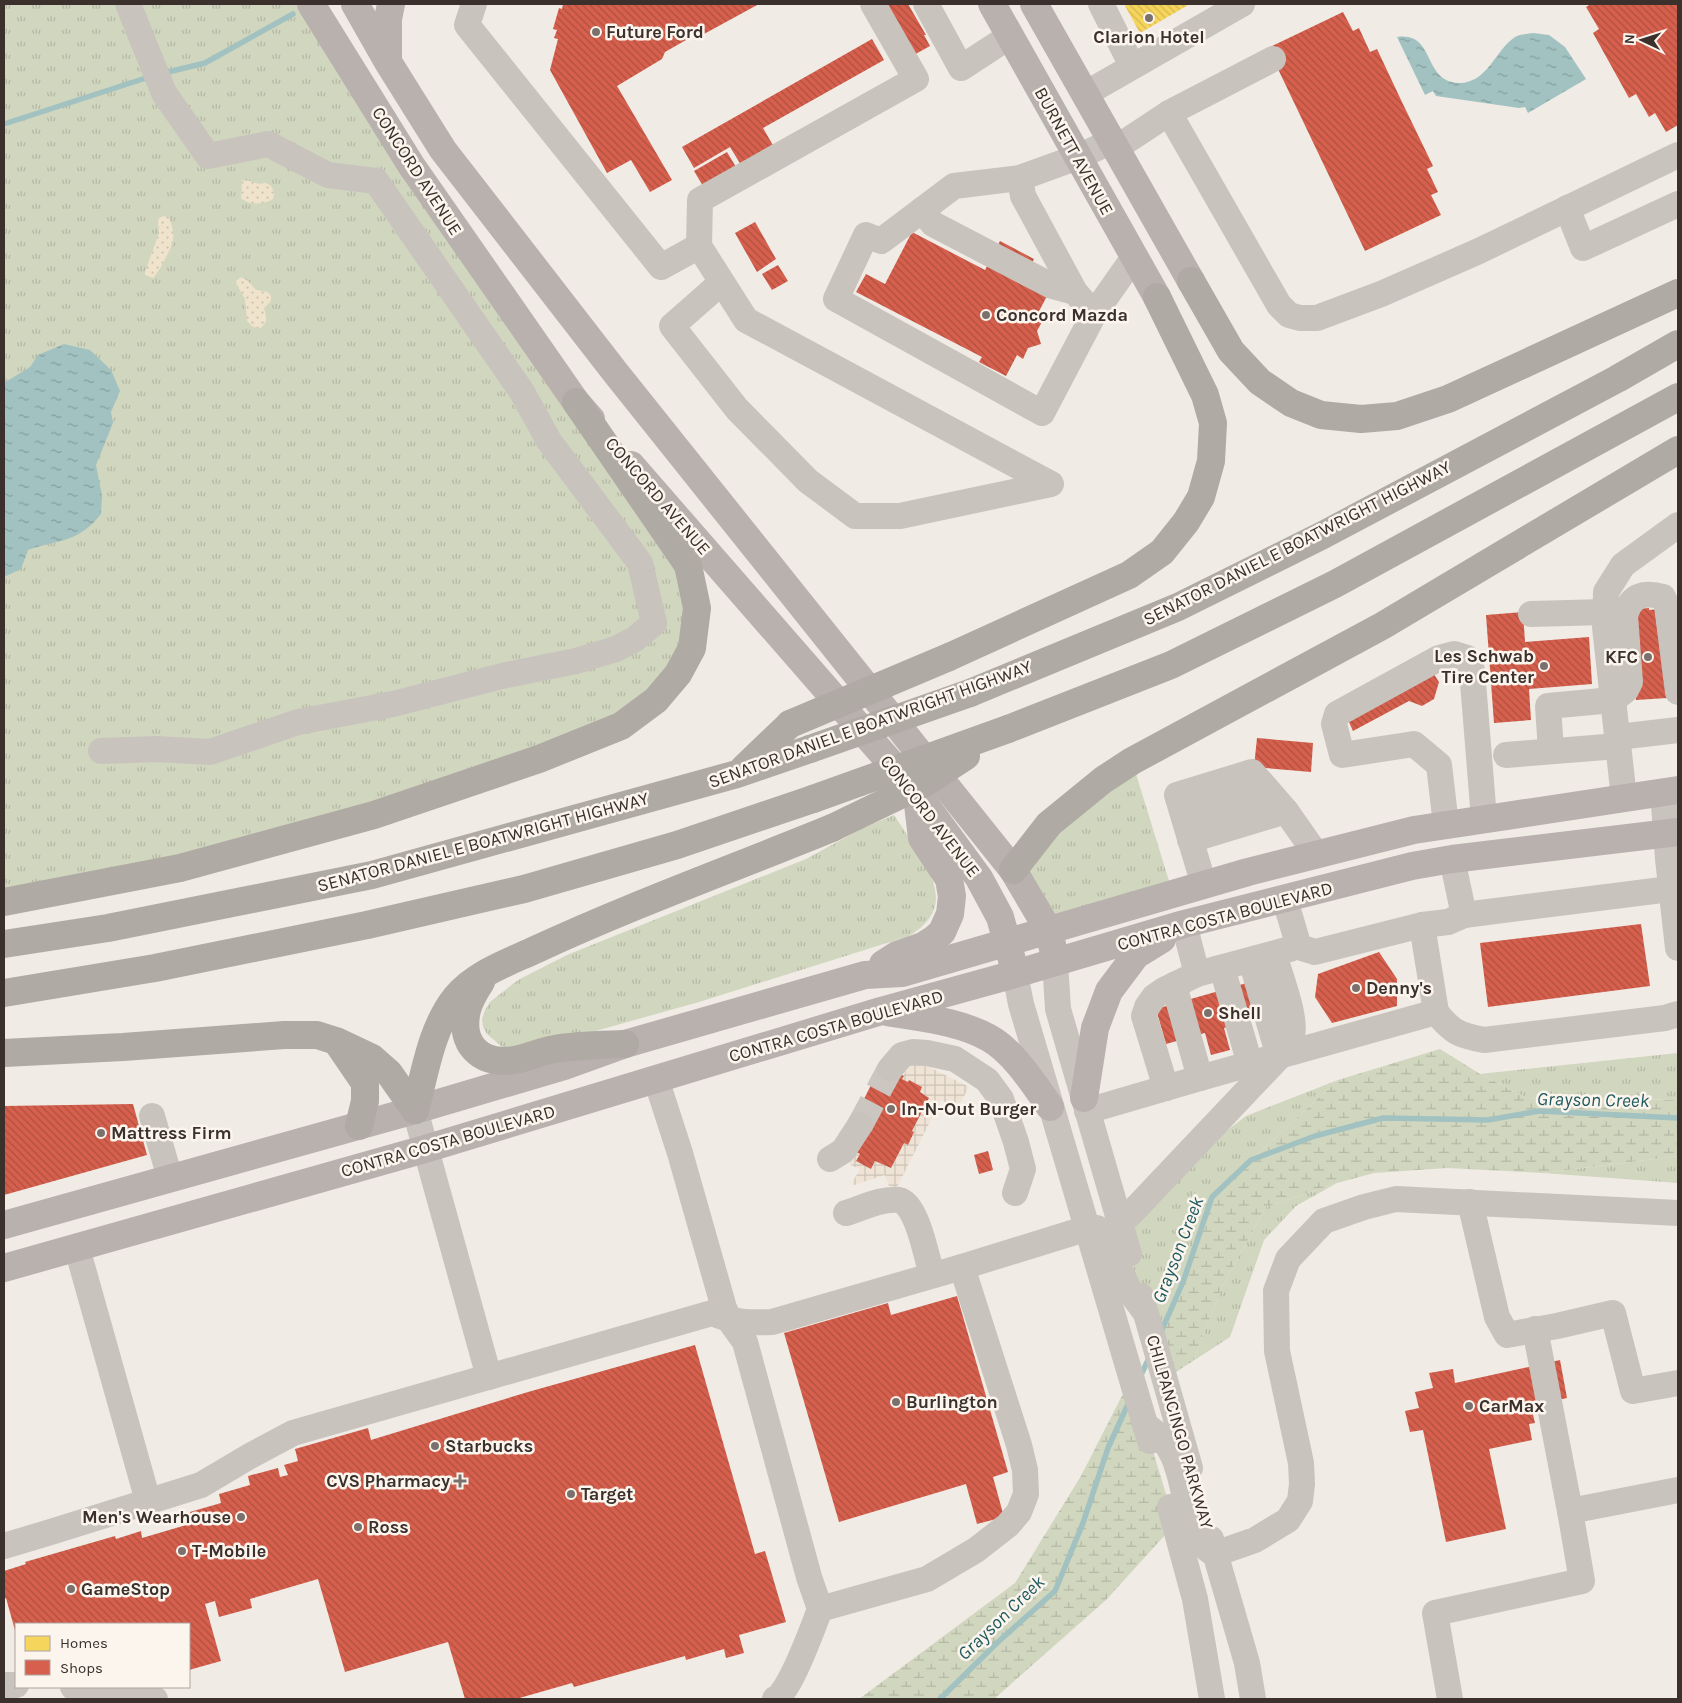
<svg xmlns="http://www.w3.org/2000/svg" width="1682" height="1703" font-family="Karla,sans-serif">
<style>
.grass{fill:url(#grass-tufts)}
.wetland{fill:url(#wetland-marsh)}
.sand{fill:url(#sand-dots)}
.plaza{fill:url(#plaza-grid)}
.water{fill:url(#water-ripples)}
.homes{fill:url(#homes-back-hatch)}
.shops{fill:url(#shops-back-hatch)}
.lines{fill:none;stroke-linecap:round;stroke-linejoin:round}
.stream{stroke:#a1c2c1;stroke-width:5.5}
.minor-tunnel{stroke:#ccc6c0;stroke-width:26;stroke-dasharray:26 13;stroke-linecap:butt}
.minor{stroke:#c9c3be;stroke-width:26}
.major{stroke:#b8b1ad;stroke-width:28}
.highway{stroke:#afaaa4;stroke-width:28}
.highway-bridge{stroke:#afaaa4;stroke-width:28}
.poi-dot{fill:#7a716c;stroke:#fbf5ee;stroke-width:2}
.labels{text-anchor:middle;dominant-baseline:central;stroke-width:5;stroke-linejoin:round;paint-order:stroke}
.poi-label{font-size:18px;font-weight:bold;fill:#3b302b;stroke:#fbf5ee;text-anchor:start}
.street-label{font-size:18px;fill:#3b302b;stroke:#fbf5ee}
.water-label{font-size:19px;font-style:italic;fill:#1f5a5e;stroke:#fbf5ee}
</style>
<defs>
<pattern id="grass-tufts" width="24" height="20" patternUnits="userSpaceOnUse" patternTransform="scale(1.25)"><rect width="24" height="20" fill="#d1d6bf"/><path d="M3 7l-1-3M5 7V3M7 7l1-3M15 17l-1-3M17 17v-4M19 17l1-3" fill="none" stroke="#b4b8a4"/></pattern>
<pattern id="wetland-marsh" width="20" height="14" patternUnits="userSpaceOnUse" patternTransform="scale(1.25)"><rect width="20" height="14" fill="#d1d6bf"/><path d="M1 5h8M5 5V1M11 12h8M15 12V8" fill="none" stroke="#b4b8a4"/></pattern>
<pattern id="sand-dots" width="8" height="8" patternUnits="userSpaceOnUse" patternTransform="scale(1.25)"><rect width="8" height="8" fill="#efe3cc"/><path d="M2 2h.1M6 6h.1" fill="none" stroke="#cec3af" stroke-width="1.8" stroke-linecap="round"/></pattern>
<pattern id="plaza-grid" width="8" height="8" patternUnits="userSpaceOnUse" patternTransform="scale(1.25)"><rect width="8" height="8" fill="#eee3d5"/><path d="M0 4h8M4 0v8" fill="none" stroke="#cdc3b7"/></pattern>
<pattern id="water-ripples" width="26" height="14" patternUnits="userSpaceOnUse" patternTransform="scale(1.25)"><rect width="26" height="14" fill="#a1c2c1"/><path d="M2 4q2-2 4 0t4 0M15 11q2-2 4 0t4 0" fill="none" stroke="#849e9d"/></pattern>
<pattern id="homes-back-hatch" width="6" height="6" patternUnits="userSpaceOnUse" patternTransform="scale(1.25)"><rect width="6" height="6" fill="#f6d55c"/><path d="M-1 5l2 2M0 0l6 6M5-1l2 2" fill="none" stroke="#d4b750"/></pattern>
<pattern id="shops-back-hatch" width="6" height="6" patternUnits="userSpaceOnUse" patternTransform="scale(1.25)"><rect width="6" height="6" fill="#d6604d"/><path d="M-1 5l2 2M0 0l6 6M5-1l2 2" fill="none" stroke="#af5040"/></pattern>
</defs>
<rect width="100%" height="100%" fill="#f0ebe5"/>
<!-- grass -->
<g class="grass">
<path d="M4 4H311L665 533 697 608 656 700 539 759 4 902Z"/>
<path d="M1132 761 1173 894 1049 931 1013 870Z"/>
<path d="M894 815C902 827 910 839 917 851 938 885 949 911 909 936L699 1002 531 1049H512L501 1046 487 1034 483 1027 482 1019 485 1010 490 1002 518 980 567 955 806 859 863 828Z"/>
<path d="M1678 1053V1100L1525 1097 1480 1074Z"/>
<path d="M1338 1080 1251 1160 1212 1197 1183 1282 1155 1343 1125 1240 1205 1147 1246 1116Z"/>
<path d="M1678 1156V1183L1543 1173Z"/>
<path d="M1337 1183 1296 1206 1264 1240 1230 1337 1193 1361 1222 1287 1266 1207Z"/>
</g>
<!-- wetland -->
<g class="wetland">
<path d="M1440 1049 1480 1074 1525 1097 1678 1100V1156L1543 1173 1447 1168 1374 1173 1337 1183 1266 1207 1222 1287 1193 1361 1165 1379 1155 1343 1183 1282 1212 1197 1251 1160 1338 1080Z"/>
<path d="M1131 1378 1175 1524 1106 1600 994 1699H859L1015 1583 1081 1476Z"/>
</g>
<!-- sand -->
<g class="sand">
<path d="M242 180 250 181 259 184C270 180 276 190 273 199 264 205 248 205 241 198Z"/>
<path d="M164 216 169 218C177 237 173 244 164 261 161 267 158 272 153 278L145 275V272L159 233 158 222 159 218Z"/>
<path d="M241 277 248 281 256 290 268 292 271 296V301L264 308C266 317 269 322 260 328L253 327 247 321 245 299 237 285 236 281Z"/>
</g>
<!-- plaza -->
<path class="plaza" d="M916 1064 927 1066 969 1087 957 1109 941 1100 897 1187 889 1186 885 1175 854 1185 852 1183 860 1169 851 1165 846 1154 854 1151 860 1154 856 1161 871 1169 875 1161 891 1168 904 1143 908 1145 914 1132 912 1131 929 1098 920 1092 922 1087 909 1080 908 1082 902 1079 907 1068Z"/>
<!-- water -->
<g class="water">
<path d="M1533 33 1549 35 1565 47 1586 79 1528 113 1525 107 1519 108 1436 96 1433 91 1425 95 1397 37C1436 31 1422 82 1459 83 1488 83 1495 50 1515 37 1519 34 1528 34 1533 33Z"/>
<path d="M64 344 90 350 111 370 120 391 111 412 113 423 96 465 102 496 101 514C78 543 60 539 28 550L21 569 4 577V383L30 367 38 355Z"/>
</g>
<!-- homes -->
<path class="homes" d="M1124 4H1190L1140 33Z"/>
<!-- shops -->
<g class="shops">
<path d="M563 4H759L704 34 700 32 665 52 662 59 617 86 672 180 650 192 631 160 607 173 550 70 558 39 554 38 557 30 553 29 559 8 562 9Z"/>
<path d="M880 4H908L926 35H924L930 46 912 56Z"/>
<path d="M1591 4H1678V125L1666 132 1655 113 1649 117 1636 94 1629 98 1593 33 1599 29 1586 7Z"/>
<path d="M1343 12 1353 31 1359 28 1370 52 1377 49 1401 100 1433 166 1427 169 1438 192 1431 195 1441 215 1365 251 1268 48Z"/>
<path d="M872 39 884 60 763 128 774 147 741 165 730 147 694 168 682 147Z"/>
<path d="M727 152 739 172 706 191 694 171Z"/>
<path d="M755 222 776 259 757 272 735 233Z"/>
<path d="M912 232 985 270 1000 241 1034 259 1022 283 1047 296 1036 317 1043 320 1037 331 1041 344 1028 348 1023 359 1017 355 1006 376 979 362 982 357 856 292 866 274 885 284Z"/>
<path d="M778 265 788 281 772 290 762 274Z"/>
<path d="M1649 608V610L1660 609 1667 698 1636 700 1629 617 1635 609Z"/>
<path d="M1523 612 1525 642 1589 637 1592 684 1529 689 1531 720 1494 723 1486 615Z"/>
<path d="M1432 671 1439 682 1434 699 1422 706 1409 701 1353 731 1339 700Z"/>
<path d="M1257 738 1313 743 1311 772 1254 767Z"/>
<path d="M1641 924 1650 986 1488 1007 1480 943Z"/>
<path d="M1379 952 1397 979V1006L1332 1023 1315 997 1318 974Z"/>
<path d="M1250 982 1260 1017 1224 1028 1230 1050 1211 1055 1205 1033 1166 1044 1156 1009Z"/>
<path d="M881 1065 904 1076 902 1079 908 1082 909 1080 922 1087 920 1092 929 1098 912 1131 914 1132 908 1145 904 1143 891 1168 875 1161 871 1169 856 1161 860 1154 854 1151 853 1121Z"/>
<path d="M133 1104 147 1155 4 1195V1106Z"/>
<path d="M988 1151 993 1170 979 1174 974 1155Z"/>
<path d="M957 1296 1008 1472 993 1477 1004 1517 977 1524 966 1484 839 1522 784 1333 888 1303 891 1315Z"/>
<path d="M695 1345 755 1554 765 1551 786 1622 739 1635 744 1653 726 1658 724 1649 686 1660 685 1656 574 1687 572 1683 516 1699H465L448 1642 345 1672 318 1579 250 1599 252 1608 219 1617 215 1601 205 1604 221 1661 189 1670V1624H16V1634L6 1598 4 1599V1571L26 1564 25 1562 115 1536 116 1539 141 1531 142 1538 193 1523 190 1512 221 1503 219 1494 250 1485 248 1476 278 1468 280 1477 288 1475 284 1465 298 1461 295 1449 368 1428 371 1440 528 1392Z"/>
<path d="M1560 1360 1567 1398 1531 1406 1535 1423 1529 1424 1532 1440 1489 1449 1506 1529 1446 1542 1423 1430 1410 1432 1405 1411 1419 1408 1415 1392 1433 1388 1429 1373 1453 1369 1455 1383Z"/>
</g>
<g class="lines">
<!-- stream -->
<g class="stream">
<path d="M164 73 205 63 293 14"/>
<path d="M4 124 149 77"/>
<path d="M1161 1332 1183 1282 1212 1197 1251 1160 1315 1136 1383 1118 1488 1120 1539 1111 1678 1118"/>
<path d="M1140 1377 1149 1358"/>
<path d="M940 1699 998 1642 1055 1591 1083 1523 1108 1448 1129 1402"/>
</g>
<!-- minor-tunnel -->
<path class="minor-tunnel" d="M860 1125 890 1069"/>
<!-- minor -->
<g class="minor">
<path d="M474 4 467 25 661 267 699 246"/>
<path d="M926 4 961 68 1010 36"/>
<path d="M1101 4 1132 66"/>
<path d="M1273 59 1169 113 1279 305 1289 315 1300 318H1317L1381 294 1479 251 1678 155"/>
<path d="M1085 94 1242 4"/>
<path d="M1116 148 1169 113"/>
<path d="M1020 178 1023 196 1075 292 1094 314 1042 413 836 299 866 235 881 241 954 186Z"/>
<path d="M1020 178 1078 157 1112 141"/>
<path d="M1567 208 1583 248 1678 204"/>
<path d="M922 210 933 224 1052 286 1075 292"/>
<path d="M722 282 672 326 737 409 808 481 855 516H900L1051 484 746 320 699 246 700 200 916 79 873 4"/>
<path d="M1094 314 1134 257"/>
<path d="M1531 614 1605 612"/>
<path d="M1618 737 1678 730"/>
<path d="M101 751 156 749 210 752 298 722 393 704 502 676 576 661 616 649 635 639 654 623 640 563 549 441 522 392 376 181 328 175 268 144 208 156 164 93 128 4"/>
<path d="M1551 751 1548 706 1613 700 1626 690 1630 682 1625 616C1630 596 1643 591 1663 597L1667 606 1678 692"/>
<path d="M1506 755 1618 746"/>
<path d="M1663 792 1668 859 1678 948"/>
<path d="M1624 798 1605 627 1606 592 1623 565 1678 525"/>
<path d="M1184 817 1268 791"/>
<path d="M1446 825 1439 765 1414 744 1342 755 1334 724 1337 714 1439 658 1454 654 1467 658 1472 670 1484 819"/>
<path d="M1190 840 1286 811 1316 854"/>
<path d="M1452 859 1464 915"/>
<path d="M1204 885 1177 795 1252 772 1286 811"/>
<path d="M1285 900 1299 947 1315 952 1422 925 1448 922 1464 915 1678 888"/>
<path d="M1184 924 1197 974"/>
<path d="M1422 925 1436 1012"/>
<path d="M1251 960 1275 1043 1280 1056"/>
<path d="M1055 962 1058 1009 1129 1254"/>
<path d="M1222 968 1250 1064"/>
<path d="M1015 974 1021 1004 1150 1441"/>
<path d="M1174 985 1200 1078"/>
<path d="M890 1069 902 1055 913 1052 927 1053 955 1059 987 1080 1001 1099 1016 1142 1023 1169 1015 1193"/>
<path d="M656 1079 680 1153 724 1308 730 1321 745 1342 809 1577 820 1609C814 1625 789 1694 775 1699"/>
<path d="M1166 1088 1144 1016 1147 1007 1154 997 1164 990 1197 974 1290 949"/>
<path d="M415 1110 489 1377"/>
<path d="M1087 1111 1200 1078 1436 1012C1452 1032 1458 1035 1484 1040L1665 1018 1678 1014"/>
<path d="M152 1116 170 1178"/>
<path d="M830 1159 843 1151 860 1125"/>
<path d="M1470 1202 1497 1317 1507 1335 1557 1326 1613 1313 1633 1391 1678 1383"/>
<path d="M846 1213C862 1208 882 1198 899 1200 917 1203 927 1259 932 1275"/>
<path d="M1120 1225 1280 1056C1284 1050 1290 1043 1292 1035 1297 1018 1279 973 1274 954"/>
<path d="M77 1248 148 1501"/>
<path d="M1141 1296 1190 1468"/>
<path d="M1535 1329 1570 1511 1678 1490"/>
<path d="M1145 1425C1158 1434 1167 1442 1173 1456 1187 1484 1185 1540 1215 1554L1255 1540 1288 1520 1300 1501 1302 1484 1301 1463 1277 1351 1276 1291 1288 1259 1324 1221 1364 1207 1396 1199 1678 1213"/>
<path d="M1170 1507 1195 1599 1212 1699"/>
<path d="M1211 1539 1247 1663 1253 1699"/>
<path d="M4 1546 54 1531 201 1485 250 1456 293 1433 712 1313C736 1323 747 1323 772 1322L962 1267 1088 1228H1097L1106 1233 1114 1257 1130 1292 1145 1312"/>
<path d="M820 1609 927 1579 976 1550 1008 1525 1019 1512 1026 1494 1025 1470 1019 1445 962 1267"/>
<path d="M4 1685H16"/>
<path d="M73 1687 155 1699"/>
<path d="M1450 1699 1435 1613 1582 1581 1570 1511"/>
</g>
<!-- major -->
<g class="major">
<path d="M311 4 411 165 576 402 591 419"/>
<path d="M355 4 388 62 443 150 615 372 1013 870 1049 931 1053 949"/>
<path d="M992 4 1157 297"/>
<path d="M1034 4 1191 281"/>
<path d="M388 60V19L391 4"/>
<path d="M631 465 916 792 979 878 1000 917 1012 960"/>
<path d="M883 964 897 955 923 946 934 939 942 932 950 914 952 896 949 879 922 838 917 796"/>
<path d="M887 1012C921 1018 959 1021 989 1038 1013 1051 1034 1084 1050 1107"/>
<path d="M1084 1098 1095 1028 1109 991 1136 955 1162 939"/>
<path d="M4 1225 415 1110 564 1066 625 1044 865 975 902 973 1248 872 1414 830 1678 790"/>
<path d="M4 1268 425 1149 881 1011 1015 974 1184 924 1412 866 1452 859 1678 832"/>
</g>
<!-- highway -->
<g class="highway">
<path d="M1191 281 1231 351 1260 382 1291 403 1321 415 1361 419 1397 416 1448 399 1678 293"/>
<path d="M949 657 1129 575 1162 552 1186 522 1201 497 1211 461 1213 423 1205 395 1157 297"/>
<path d="M970 693 1178 607 1323 535 1617 379 1678 344"/>
<path d="M1008 729 1171 665 1335 584 1678 397"/>
<path d="M744 768 790 724"/>
<path d="M1013 870 1049 824 1103 780 1132 761 1382 626 1678 450"/>
<path d="M4 902 180 868 374 815 539 759 621 726 656 700 678 674 692 648 697 608 688 565 576 402"/>
<path d="M4 944 108 928 372 875 737 774 810 749"/>
<path d="M481 982C475 991 470 999 467 1010 459 1044 480 1065 514 1060 528 1058 541 1051 555 1049 578 1045 602 1045 625 1044"/>
<path d="M4 993 155 968 367 925 524 889 677 845 813 799"/>
<path d="M337 1042 365 1083V1101L359 1126"/>
<path d="M4 1053 123 1047 284 1035H317L336 1041 372 1058 389 1073 415 1110"/>
<path d="M415 1110C425 1073 431 1028 456 997 476 973 509 962 537 949 632 905 734 868 832 828"/>
</g>
<!-- highway-bridge -->
<g class="highway-bridge">
<path d="M790 724 949 657"/>
<path d="M810 749 970 693"/>
<path d="M813 799 1008 729"/>
<path d="M832 828 923 784 966 756"/>
</g>
</g>
<!-- markers -->
<g class="poi-dot">
<circle cx="1149" cy="18" r="5"/>
<circle cx="596" cy="32" r="5"/>
<circle cx="986" cy="315" r="5"/>
<circle cx="1648" cy="657" r="5"/>
<circle cx="1544" cy="666" r="5"/>
<circle cx="1356" cy="988" r="5"/>
<circle cx="1208" cy="1013" r="5"/>
<circle cx="891" cy="1109" r="5"/>
<circle cx="101" cy="1133" r="5"/>
<circle cx="896" cy="1402" r="5"/>
<circle cx="1469" cy="1406" r="5"/>
<circle cx="435" cy="1446" r="5"/>
<path d="M457.5 1473.5h5v5h5v5h-5v5h-5v-5h-5v-5h5z"/>
<circle cx="571" cy="1494" r="5"/>
<circle cx="241" cy="1517" r="5"/>
<circle cx="358" cy="1527" r="5"/>
<circle cx="182" cy="1551" r="5"/>
<circle cx="71" cy="1589" r="5"/>
</g>
<g class="labels">
<!-- poi labels -->
<g class="poi-label">
<text x="606" y="32">Future Ford</text>
<text x="1149" y="37" text-anchor="middle">Clarion Hotel</text>
<text x="996" y="315">Concord Mazda</text>
<text x="1534" y="656" text-anchor="end">Les Schwab<tspan x="1534" dy="21">Tire Center</tspan></text>
<text x="1638" y="657" text-anchor="end">KFC</text>
<text x="1366" y="988">Denny's</text>
<text x="1218" y="1013">Shell</text>
<text x="901" y="1109">In-N-Out Burger</text>
<text x="111" y="1133">Mattress Firm</text>
<text x="906" y="1402">Burlington</text>
<text x="1479" y="1406">CarMax</text>
<text x="445" y="1446">Starbucks</text>
<text x="450" y="1481" text-anchor="end">CVS Pharmacy</text>
<text x="581" y="1494">Target</text>
<text x="231" y="1517" text-anchor="end">Men's Wearhouse</text>
<text x="368" y="1527">Ross</text>
<text x="192" y="1551">T-Mobile</text>
<text x="81" y="1589">GameStop</text>
</g>
<!-- street labels -->
<g class="street-label">
<text transform="translate(1074 151) rotate(61)">BURNETT AVENUE</text>
<text transform="translate(417 171) rotate(57)">CONCORD AVENUE</text>
<text transform="translate(658 496) rotate(49)">CONCORD AVENUE</text>
<text transform="translate(1297 543) rotate(-27)">SENATOR DANIEL E BOATWRIGHT HIGHWAY</text>
<text transform="translate(870 724) rotate(-20)">SENATOR DANIEL E BOATWRIGHT HIGHWAY</text>
<text transform="translate(930 816) rotate(52)">CONCORD AVENUE</text>
<text transform="translate(483 842) rotate(-15)">SENATOR DANIEL E BOATWRIGHT HIGHWAY</text>
<text transform="translate(1225 916) rotate(-15)">CONTRA COSTA BOULEVARD</text>
<text transform="translate(836 1026) rotate(-16)">CONTRA COSTA BOULEVARD</text>
<text transform="translate(448 1141) rotate(-16)">CONTRA COSTA BOULEVARD</text>
<text transform="translate(1180 1432) rotate(74)">CHILPANCINGO PARKWAY</text>
</g>
<!-- water labels -->
<g class="water-label">
<text transform="translate(1593 1100) rotate(1)">Grayson Creek</text>
<text transform="translate(1178 1250) rotate(-69)">Grayson Creek</text>
<text transform="translate(1001 1618) rotate(-44)">Grayson Creek</text>
</g>
</g>
<!-- border -->
<rect width="1682" height="1703" fill="none" stroke="#3b302b" stroke-width="10"/>
<!-- legend -->
<rect x="15" y="1623" width="175" height="65" fill="#fbf5ee" stroke="#aea6a0"/>
<rect x="25" y="1636" width="25" height="15" fill="#f6d55c" stroke="#aea6a0"/>
<text x="60" y="1648" font-size="15" fill="#3b302b">Homes</text>
<rect x="25" y="1660" width="25" height="15" fill="#d6604d" stroke="#aea6a0"/>
<text x="60" y="1673" font-size="15" fill="#3b302b">Shops</text>
<!-- north arrow -->
<g transform="translate(1642 40) rotate(274)" stroke="#fbf5ee" stroke-width="4" paint-order="stroke">
<path d="M0-4L9 19L0 12L-9 19Z" fill="#3b302b"/>
<text y="-8" font-size="14" font-weight="bold" text-anchor="middle" fill="#3b302b">N</text>
</g>
</svg>
